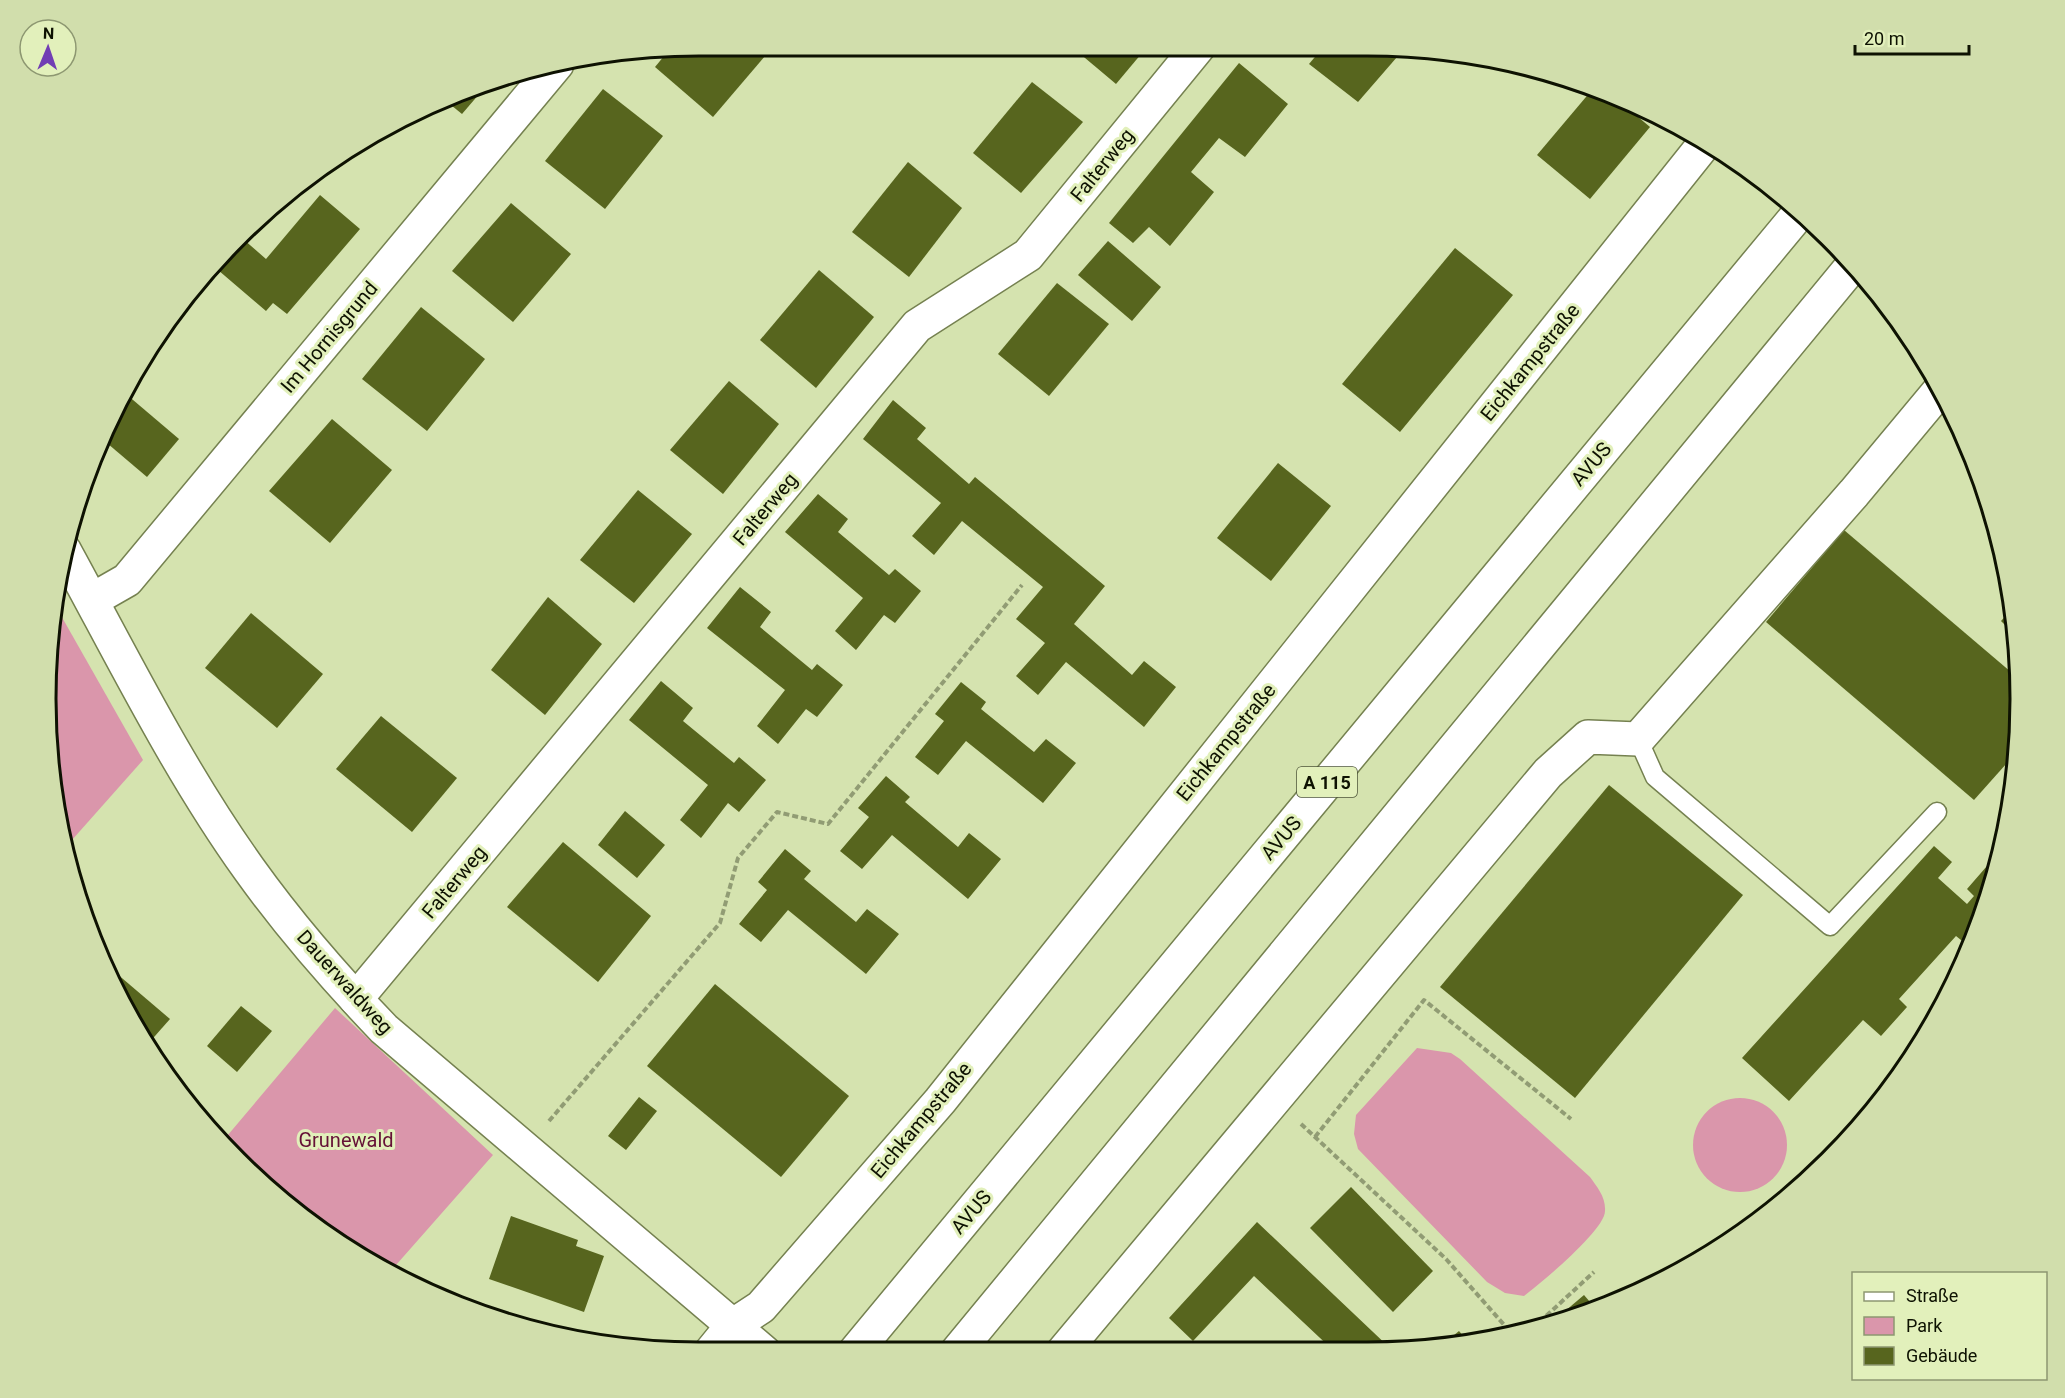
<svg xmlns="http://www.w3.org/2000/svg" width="2065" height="1398" font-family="Roboto,sans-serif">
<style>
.green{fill:#da96ab}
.building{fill:#57651e}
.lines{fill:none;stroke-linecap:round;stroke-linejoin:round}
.lane-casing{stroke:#758150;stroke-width:21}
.street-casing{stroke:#758150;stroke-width:36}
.secondary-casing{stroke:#758150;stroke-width:36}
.highway-casing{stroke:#758150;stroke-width:36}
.path{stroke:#919c74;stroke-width:4;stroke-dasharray:6 3;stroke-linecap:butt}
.lane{stroke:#fff;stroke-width:18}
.street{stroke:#fff;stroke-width:33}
.secondary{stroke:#fff;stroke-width:33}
.highway{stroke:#fff;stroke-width:33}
.labels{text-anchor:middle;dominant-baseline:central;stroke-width:6;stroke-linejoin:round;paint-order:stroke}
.shield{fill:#e2f0bb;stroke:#4e553a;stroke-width:1.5}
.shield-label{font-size:18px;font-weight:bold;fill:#0e1202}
.street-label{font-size:20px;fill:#0e1202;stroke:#e2f0bb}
.park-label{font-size:20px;fill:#651136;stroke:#e2f0bb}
.rim{fill:none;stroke:#0e1202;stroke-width:3}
</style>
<rect width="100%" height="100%" fill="#d5e3af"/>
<!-- green -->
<g class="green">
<path d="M55 605 143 760 64 849 58 827 46 656Z"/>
<path d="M335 1008 493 1155 389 1273C329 1235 266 1199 222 1142Z"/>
<path d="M1417 1048 1451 1053 1460 1059 1590 1177C1597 1187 1606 1197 1605 1211 1605 1230 1541 1283 1524 1296L1505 1293 1487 1282 1358 1149 1354 1134 1356 1115Z"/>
<circle cx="1740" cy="1145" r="47"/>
</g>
<!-- building -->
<g class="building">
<path d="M1325 45H1366L1404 49 1358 102 1309 64Z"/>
<path d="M1072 47H1147L1116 84Z"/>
<path d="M771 49 713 117 655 67 669 50Z"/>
<path d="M1239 63 1288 104 1245 157 1219 138 1191 172 1214 192 1170 246 1149 227 1133 243 1109 223Z"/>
<path d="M492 79 462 114 446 101 489 80Z"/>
<path d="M1032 82 1083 122 1021 193 973 153Z"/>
<path d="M603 89 663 136 605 209 545 161Z"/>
<path d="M1591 91 1618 100 1650 127 1590 199 1537 155Z"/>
<path d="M908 162 962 208 909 277 852 232Z"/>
<path d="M320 195 360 229 287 314 273 303 266 311 218 270 243 239 266 259Z"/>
<path d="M511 203 571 254 513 322 452 271Z"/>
<path d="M1108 241 1161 287 1132 321 1078 275Z"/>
<path d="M1455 248 1513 295 1400 432 1342 384Z"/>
<path d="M819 270 874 317 816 388 760 340Z"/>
<path d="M1057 283 1109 324 1049 396 998 354Z"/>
<path d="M421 307 485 359 427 431 362 379Z"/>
<path d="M729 381 779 424 723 494 670 450Z"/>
<path d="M126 394 179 439 147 477 101 438Z"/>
<path d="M893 400 926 428 917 439 969 484 975 477 1105 586 1074 624 1132 675 1144 661 1176 687 1144 727 1066 662 1038 695 1016 676 1045 643 1016 619 1043 587 962 521 934 555 912 536 941 503 863 439Z"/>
<path d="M332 419 392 470 330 543 269 491Z"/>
<path d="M1278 463 1331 506 1271 581 1217 538Z"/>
<path d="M638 490 692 534 634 603 580 560Z"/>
<path d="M818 494 848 519 838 532 889 575 895 569 921 591 895 623 884 615 856 650 835 631 863 598 785 532Z"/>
<path d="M1844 530 2018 678 2020 699 2015 754 1974 800 1766 622Z"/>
<path d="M740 587 771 612 760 627 812 670 817 664 843 685 817 717 806 709 778 744 757 726 785 690 707 628Z"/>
<path d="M548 597 602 644 545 715 491 670Z"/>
<path d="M2011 610 2012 620 2013 633 2001 621Z"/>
<path d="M251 613 323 674 277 728 205 668Z"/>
<path d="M661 681 693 708 683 721 734 763 739 757 766 780 739 812 728 803 701 838 680 820 708 785 629 720Z"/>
<path d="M961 682 986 702 981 709 1034 752 1046 739 1076 763 1043 803 966 741 938 775 915 757 944 721 935 714Z"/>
<path d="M381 716 457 778 412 832 336 769Z"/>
<path d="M886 776 910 797 905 802 958 847 969 833 1001 859 968 899 892 835 862 869 840 851 869 817 858 808Z"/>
<path d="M1609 785 1743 895 1575 1098 1440 987Z"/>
<path d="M625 811 665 845 637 878 598 845Z"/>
<path d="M563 842 651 916 598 982 507 907Z"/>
<path d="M1934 846 1952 862 1938 878 1967 904 1974 896 1967 889 2000 851 1971 948 1956 936 1899 999 1907 1007 1881 1036 1863 1020 1789 1101 1742 1058Z"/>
<path d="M785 849 811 871 804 879 856 922 867 909 899 934 866 974 788 910 761 942 739 924 767 890 758 882Z"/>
<path d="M116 973 170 1019 147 1045 132 1026 111 979Z"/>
<path d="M715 984 849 1096 781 1177 647 1066Z"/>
<path d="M241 1006 272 1031 237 1072 207 1046Z"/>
<path d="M639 1097 657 1111 626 1150 608 1136Z"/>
<path d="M1351 1187 1433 1271 1393 1312 1310 1228Z"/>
<path d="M511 1216 578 1240 576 1246 604 1256 584 1312 489 1279Z"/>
<path d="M1257 1222 1392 1350 1336 1353 1254 1276 1193 1341 1169 1318Z"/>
<path d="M1584 1295 1596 1309 1551 1323Z"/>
<path d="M1459 1331 1469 1343 1441 1346Z"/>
</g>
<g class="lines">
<defs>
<path id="lane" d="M1638 739 1655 777 1830 926 1937 812"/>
<g id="street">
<path d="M64 550C122 656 178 770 249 869 289 925 336 979 384 1029L765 1353"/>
<path d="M92 600 127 580 557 64"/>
<path d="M356 999 917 326 1028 255 1199 46"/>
<path d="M1062 1353 1548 773 1588 737 1638 739 1854 493 1939 391"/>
</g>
<path id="secondary" d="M710 1353 732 1326 761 1307 940 1101 1705 143"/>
<g id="highway">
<path d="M854 1353 1800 212"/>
<path d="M956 1353 1852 266"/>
</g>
</defs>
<!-- lane casing -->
<use href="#lane" class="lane-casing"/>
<!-- street casing -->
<use href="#street" class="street-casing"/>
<!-- secondary casing -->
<use href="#secondary" class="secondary-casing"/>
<!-- highway casing -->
<use href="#highway" class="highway-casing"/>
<!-- path -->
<g class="path">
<path d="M549 1121 720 923 738 858 777 812 828 824 1022 585"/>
<path d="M1301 1124 1446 1259 1513 1335"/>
<path d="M1315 1137 1424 1000 1571 1119"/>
<path d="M1533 1328 1594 1272"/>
</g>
<!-- lane -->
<use href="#lane" class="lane"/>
<!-- street -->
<use href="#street" class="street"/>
<!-- secondary -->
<use href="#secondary" class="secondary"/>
<!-- highway -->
<use href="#highway" class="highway"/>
</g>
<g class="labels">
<!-- shield labels -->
<rect class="shield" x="1297" y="767" width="60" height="30" rx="4.5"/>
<g class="shield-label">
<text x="1327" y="782">A 115</text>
</g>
<!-- street labels -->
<g class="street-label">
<text transform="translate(1102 165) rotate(-51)">Falterweg</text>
<text transform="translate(329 337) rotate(-50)">Im Hornisgrund</text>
<text transform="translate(1530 362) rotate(-51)">Eichkampstraße</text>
<text transform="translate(1591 464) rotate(-50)">AVUS</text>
<text transform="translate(765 509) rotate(-50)">Falterweg</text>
<text transform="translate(1226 742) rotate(-51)">Eichkampstraße</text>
<text transform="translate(1281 838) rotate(-50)">AVUS</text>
<text transform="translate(454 882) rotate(-50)">Falterweg</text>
<text transform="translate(345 982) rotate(48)">Dauerwaldweg</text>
<text transform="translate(921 1120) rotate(-50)">Eichkampstraße</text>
<text transform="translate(971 1212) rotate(-50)">AVUS</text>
</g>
<!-- park labels -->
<g class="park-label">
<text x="346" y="1140">Grunewald</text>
</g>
</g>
<!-- crop -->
<path d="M0 0H2065V1398H0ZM699 56H1367A643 643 0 0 1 2010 699V699A643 643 0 0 1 1367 1342H699A643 643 0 0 1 56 699V699A643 643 0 0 1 699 56Z" fill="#d1deac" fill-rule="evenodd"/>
<path class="rim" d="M699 56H1367A643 643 0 0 1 2010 699V699A643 643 0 0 1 1367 1342H699A643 643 0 0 1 56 699V699A643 643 0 0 1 699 56Z"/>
<!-- legend -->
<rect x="1852" y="1272" width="195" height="108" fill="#e2f0bb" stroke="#8d9771" stroke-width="1.5"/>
<rect x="1864" y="1292" width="30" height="9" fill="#ffffff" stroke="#8d9771" stroke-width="1.5"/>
<text x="1906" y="1302" font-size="18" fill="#0e1202">Straße</text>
<rect x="1864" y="1317" width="30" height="18" fill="#da96ab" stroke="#8d9771" stroke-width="1.5"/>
<text x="1906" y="1332" font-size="18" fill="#0e1202">Park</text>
<rect x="1864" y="1347" width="30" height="18" fill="#57651e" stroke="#8d9771" stroke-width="1.5"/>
<text x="1906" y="1362" font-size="18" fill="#0e1202">Gebäude</text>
<!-- north arrow -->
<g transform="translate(48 48) rotate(2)"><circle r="28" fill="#e2f0bb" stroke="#8d9771" stroke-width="1.5"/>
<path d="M0-4.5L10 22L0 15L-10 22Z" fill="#713db4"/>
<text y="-9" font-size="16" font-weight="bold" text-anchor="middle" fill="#0e1202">N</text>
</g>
<!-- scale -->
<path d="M1855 45v9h114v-9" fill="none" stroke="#0e1202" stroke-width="3"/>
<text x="1864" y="45" font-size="18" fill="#0e1202" stroke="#e2f0bb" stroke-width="4.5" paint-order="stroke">20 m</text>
</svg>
